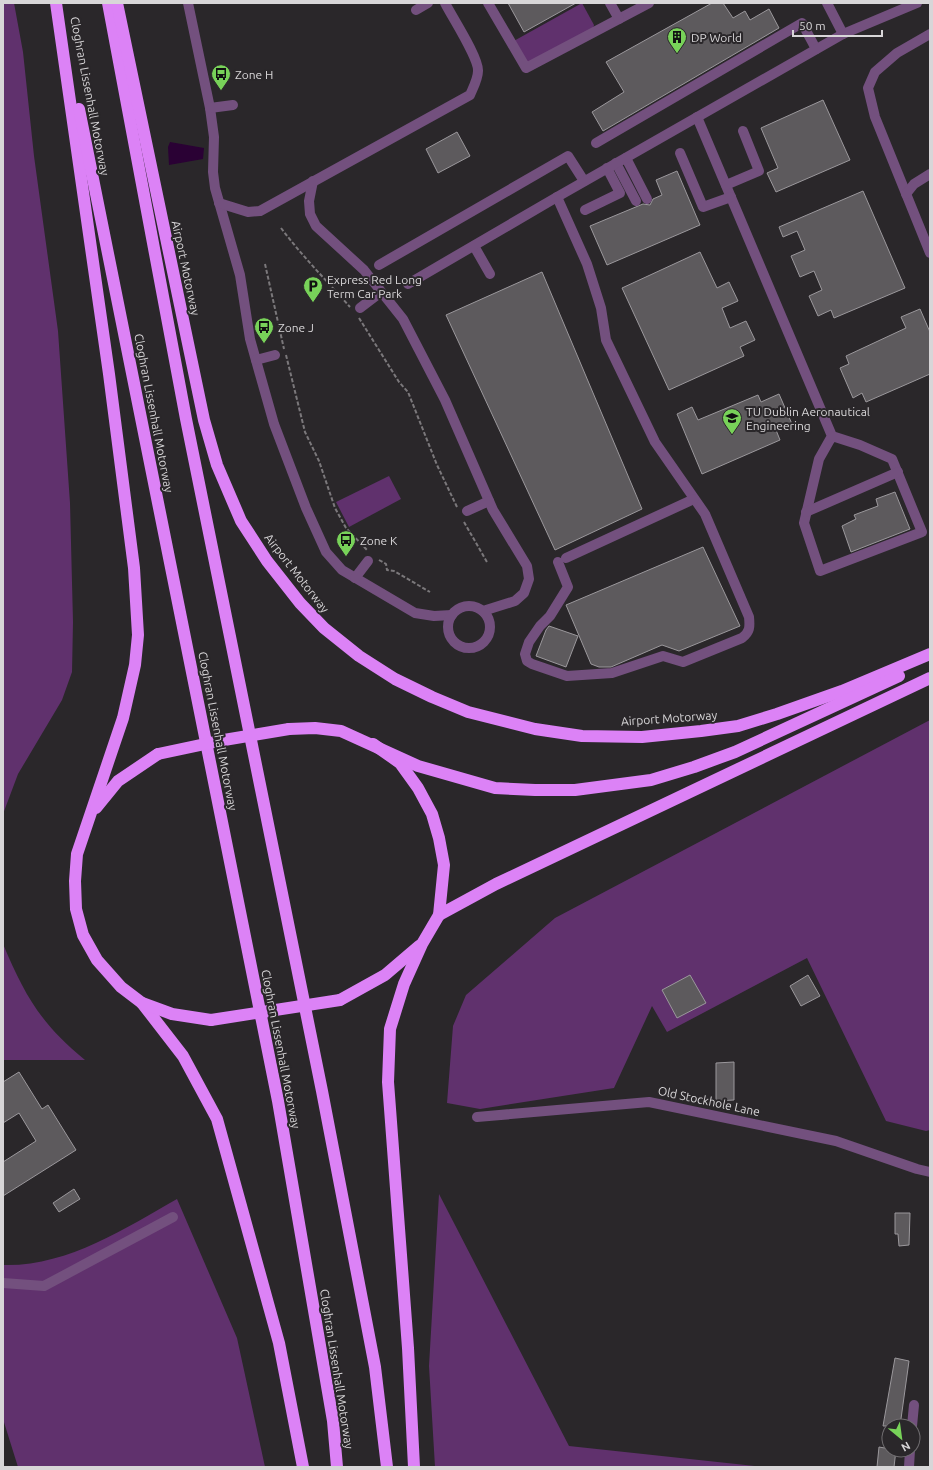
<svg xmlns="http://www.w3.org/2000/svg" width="933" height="1470" font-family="Ubuntu,sans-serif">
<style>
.green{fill:#60316d}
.water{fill:#2a0134}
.building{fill:#5d5a5d;stroke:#9b989c}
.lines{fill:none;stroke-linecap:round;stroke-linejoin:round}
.path{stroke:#7b787b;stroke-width:2;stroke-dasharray:4 2;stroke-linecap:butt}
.minor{stroke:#73507e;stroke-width:10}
.highway{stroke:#dc82f6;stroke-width:12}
.highway-bridge{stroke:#dc82f6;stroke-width:12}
.labels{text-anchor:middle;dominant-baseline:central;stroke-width:4;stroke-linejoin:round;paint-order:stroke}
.poi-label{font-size:12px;fill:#d8d6d8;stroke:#2a272a;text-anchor:start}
.street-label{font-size:12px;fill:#d8d6d8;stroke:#2a272a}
</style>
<rect width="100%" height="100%" fill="#2a272a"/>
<!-- green -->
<g class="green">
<path d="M3 3H14L23 52 34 156 58 331 70 503 73 622 72 672 62 700 18 774 3 814Z"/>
<path d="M582 3 594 25 592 32 532 64 526 62 512 42Z"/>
<path d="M389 476 401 499 349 527 336 502Z"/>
<path d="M930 720V1130L926 1131 886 1121 807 958 667 1032 652 1006 614 1088 480 1109 447 1103 453 1026 466 995 555 918Z"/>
<path d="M3 944C25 996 41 1024 85 1060H3Z"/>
<path d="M439 1194 569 1446 764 1467H435L429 1366Z"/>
<path d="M177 1199 237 1338 265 1467H18L3 1419V1265C66 1267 124 1229 177 1199Z"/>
</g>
<!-- water -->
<path class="water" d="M170 142 204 148 203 159 169 165 168 147Z"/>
<!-- building -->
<g class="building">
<path d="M508 3H576L524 32Z"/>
<path d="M712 3H723L733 18 745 11 750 20 769 9 779 28 603 131 592 112 624 92 606 62Z"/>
<path d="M823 100 850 160 776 192 767 173 778 168 761 128Z"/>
<path d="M457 132 470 156 438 173 426 149Z"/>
<path d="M677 171 700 225 607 265 590 226 643 204 650 205 653 199 662 195 656 180Z"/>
<path d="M863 191 905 288 834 318 831 310 818 316 809 296 822 290 814 271 800 277 791 256 805 250 797 231 783 237 779 227Z"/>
<path d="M700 252 717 288 729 282 738 301 722 308 730 328 746 321 755 340 740 347 744 356 669 390 622 288Z"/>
<path d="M542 272 642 509 555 550 446 315Z"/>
<path d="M920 309 930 332V374L866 402 862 393 853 398 840 368 849 364 846 356 906 328 901 317Z"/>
<path d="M779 394 792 424 776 430 780 440 702 474 677 414 692 407 698 420 758 395 761 402Z"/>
<path d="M895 492 910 529 851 552 842 526 856 519 854 515 878 506 876 499Z"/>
<path d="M703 547 740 626 679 651 662 645 611 667H599L591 664 566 605Z"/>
<path d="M549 626 578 636 566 667 536 656 546 630Z"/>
<path d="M690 975 706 1003 677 1018 662 990Z"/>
<path d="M808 975 820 996 801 1006 790 986Z"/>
<path d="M734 1062V1100L716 1101V1063Z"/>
<path d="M19 1072 42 1109 48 1105 76 1150 3 1196V1162L36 1141 19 1113 3 1123V1082Z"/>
<path d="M74 1189 80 1199 59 1212 53 1203Z"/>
<path d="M895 1213H910L909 1245 899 1246 898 1234H895Z"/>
<path d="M895 1358 909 1361 900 1426H883Z"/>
<path d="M879 1447 896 1450 894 1467H877Z"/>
</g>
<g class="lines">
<!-- path -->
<g class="path">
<path d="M281 228C302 256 327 281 350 307"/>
<path d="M265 264 284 349"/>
<path d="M359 318 399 382 408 392 437 465 457 507"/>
<path d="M286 355 305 432 319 461 335 508 346 528 368 551"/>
<path d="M464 522 487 562"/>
<path d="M379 560 386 564 387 570 394 571 430 592"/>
</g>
<!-- minor -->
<g class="minor">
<path d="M188 3 210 108 214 137 213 172 215 188 240 275 250 339 274 424 306 508 326 552 342 570 415 613 434 616 452 615"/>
<path d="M488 3 526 68 649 3"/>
<path d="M610 3 619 19"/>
<path d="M827 3 843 34"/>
<path d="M416 10 428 3"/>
<path d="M930 34 897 53 875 72 868 88 875 117 930 253"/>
<path d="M210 108 233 105"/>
<path d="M697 117 832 436 860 445 892 459 922 532 820 571 804 523 819 459 832 436"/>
<path d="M596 143 802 23 816 49"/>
<path d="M680 153 703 207 731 197"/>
<path d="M626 158 647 199"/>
<path d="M616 163 636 201"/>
<path d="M313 181 309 201 310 214 316 226 364 270 403 319 445 400 493 510 527 566 529 579 524 593 515 601 483 611"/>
<path d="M726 185 759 171 743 131"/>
<path d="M906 194 914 184 930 174"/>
<path d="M557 197 587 264 601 308 606 340 655 442 705 514 749 617C750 627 750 632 742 638L683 662 663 656 612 673 567 676 532 664 527 661 525 654 529 642 540 626 550 616 568 587 558 562"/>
<path d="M219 203 248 212 260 211 470 95C473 88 478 79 478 71 479 58 452 17 445 3"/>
<path d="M585 210 620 193 607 168"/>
<path d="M474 246 490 274"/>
<path d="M379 265 568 156 584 181"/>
<path d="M408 284 557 197 843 34 917 3"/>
<path d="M360 308 381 292"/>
<path d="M256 360 275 355"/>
<path d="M467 511 489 501"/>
<path d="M806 512 898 472"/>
<path d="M566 558 694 499"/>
<path d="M355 578 368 561"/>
<circle cx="469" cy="627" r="21"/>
<path d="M477 1117 649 1102 836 1141 917 1169 930 1172"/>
<path d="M3 1283 44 1286 173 1217"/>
<path d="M912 1426 914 1405"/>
<path d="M909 1467 910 1450"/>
</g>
<!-- highway -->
<g class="highway">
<path d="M56 3 109 374 134 568 138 635 135 665 123 718 77 854 75 881 76 909 83 935 97 960 121 987 142 1003 183 1056 217 1119 279 1343 303 1467"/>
<path d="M108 3 186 419 322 1091 375 1367 387 1467"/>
<path d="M117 3 204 420 217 465 241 521 267 561 300 603 324 628 359 656 395 679 432 697 468 712 535 729 582 736 642 737 701 731 738 726 777 714 842 691 930 654"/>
<path d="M79 109 278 1101 333 1421 337 1467"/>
<path d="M289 729 315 728 341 731 418 766 495 788 535 790H575L651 780 694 767 735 752 899 676"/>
<path d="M373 744 400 763 418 788 432 814 439 838 444 865 439 915 422 944 404 984 390 1029 388 1082 408 1348 414 1467"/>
<path d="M96 808 118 781 158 754"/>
<path d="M439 915 496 884 930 678"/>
<path d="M340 1000 385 975 419 946"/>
<path d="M142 1003 172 1014 211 1020"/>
</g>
<!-- highway-bridge -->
<g class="highway-bridge">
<path d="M158 754 224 740 289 729"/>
<path d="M211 1020 340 1000"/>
</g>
</g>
<!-- icons -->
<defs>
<symbol id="building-pin" viewBox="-11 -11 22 30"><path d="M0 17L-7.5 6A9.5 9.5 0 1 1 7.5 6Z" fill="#78d259" stroke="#2a272a"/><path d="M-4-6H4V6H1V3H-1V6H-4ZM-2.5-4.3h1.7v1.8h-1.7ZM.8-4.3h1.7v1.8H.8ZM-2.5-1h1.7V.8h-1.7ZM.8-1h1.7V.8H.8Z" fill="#111"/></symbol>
<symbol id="bus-pin" viewBox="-11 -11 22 30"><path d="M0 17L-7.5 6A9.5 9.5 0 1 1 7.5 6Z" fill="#78d259" stroke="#2a272a"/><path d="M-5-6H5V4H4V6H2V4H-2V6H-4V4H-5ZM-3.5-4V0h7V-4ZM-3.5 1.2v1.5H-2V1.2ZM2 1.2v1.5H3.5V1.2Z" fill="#111"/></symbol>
<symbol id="parking-pin" viewBox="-11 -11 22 30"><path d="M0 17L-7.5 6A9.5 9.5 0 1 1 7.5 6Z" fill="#78d259" stroke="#2a272a"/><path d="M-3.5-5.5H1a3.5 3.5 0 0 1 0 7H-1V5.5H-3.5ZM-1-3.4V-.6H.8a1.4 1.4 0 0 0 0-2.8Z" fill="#111"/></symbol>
<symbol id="university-pin" viewBox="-11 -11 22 30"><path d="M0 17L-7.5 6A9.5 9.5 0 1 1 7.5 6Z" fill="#78d259" stroke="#2a272a"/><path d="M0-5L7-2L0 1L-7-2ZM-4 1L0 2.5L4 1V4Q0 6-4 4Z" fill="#111"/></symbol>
</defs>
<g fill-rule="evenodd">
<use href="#building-pin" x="666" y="26" width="22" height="30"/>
<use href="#bus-pin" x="210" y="63" width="22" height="30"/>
<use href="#parking-pin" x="302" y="275" width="22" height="30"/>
<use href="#bus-pin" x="253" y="316" width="22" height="30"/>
<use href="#university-pin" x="721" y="407" width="22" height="30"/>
<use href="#bus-pin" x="335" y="529" width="22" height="30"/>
</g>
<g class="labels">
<!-- poi labels -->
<g class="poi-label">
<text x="691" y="37">DP World</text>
<text x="235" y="74">Zone H</text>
<text x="327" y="279">Express Red Long<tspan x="327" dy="14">Term Car Park</tspan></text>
<text x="278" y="327">Zone J</text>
<text x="746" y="411">TU Dublin Aeronautical<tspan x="746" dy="14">Engineering</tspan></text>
<text x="360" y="540">Zone K</text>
</g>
<!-- street labels -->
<g class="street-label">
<text transform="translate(90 96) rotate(79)">Cloghran Lissenhall Motorway</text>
<text transform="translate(186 268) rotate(78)">Airport Motorway</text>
<text transform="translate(154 413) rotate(79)">Cloghran Lissenhall Motorway</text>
<text transform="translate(297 573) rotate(52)">Airport Motorway</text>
<text transform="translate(669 718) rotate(-4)">Airport Motorway</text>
<text transform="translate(218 731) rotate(79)">Cloghran Lissenhall Motorway</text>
<text transform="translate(281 1049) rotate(79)">Cloghran Lissenhall Motorway</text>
<text transform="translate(709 1101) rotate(12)">Old Stockhole Lane</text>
<text transform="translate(337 1369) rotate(81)">Cloghran Lissenhall Motorway</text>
</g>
</g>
<!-- border -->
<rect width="933" height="1470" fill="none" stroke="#d8d6d8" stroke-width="8"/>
<!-- north arrow -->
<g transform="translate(901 1438) rotate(151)"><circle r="19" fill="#2a272a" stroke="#706d70"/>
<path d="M0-3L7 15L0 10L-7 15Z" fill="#78d259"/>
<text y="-6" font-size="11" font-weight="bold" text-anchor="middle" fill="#d8d6d8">N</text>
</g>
<!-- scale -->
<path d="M793 30v6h89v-6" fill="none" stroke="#d8d6d8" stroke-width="2"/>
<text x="799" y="30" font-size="12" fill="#d8d6d8" stroke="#2a272a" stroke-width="3" paint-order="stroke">50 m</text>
</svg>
